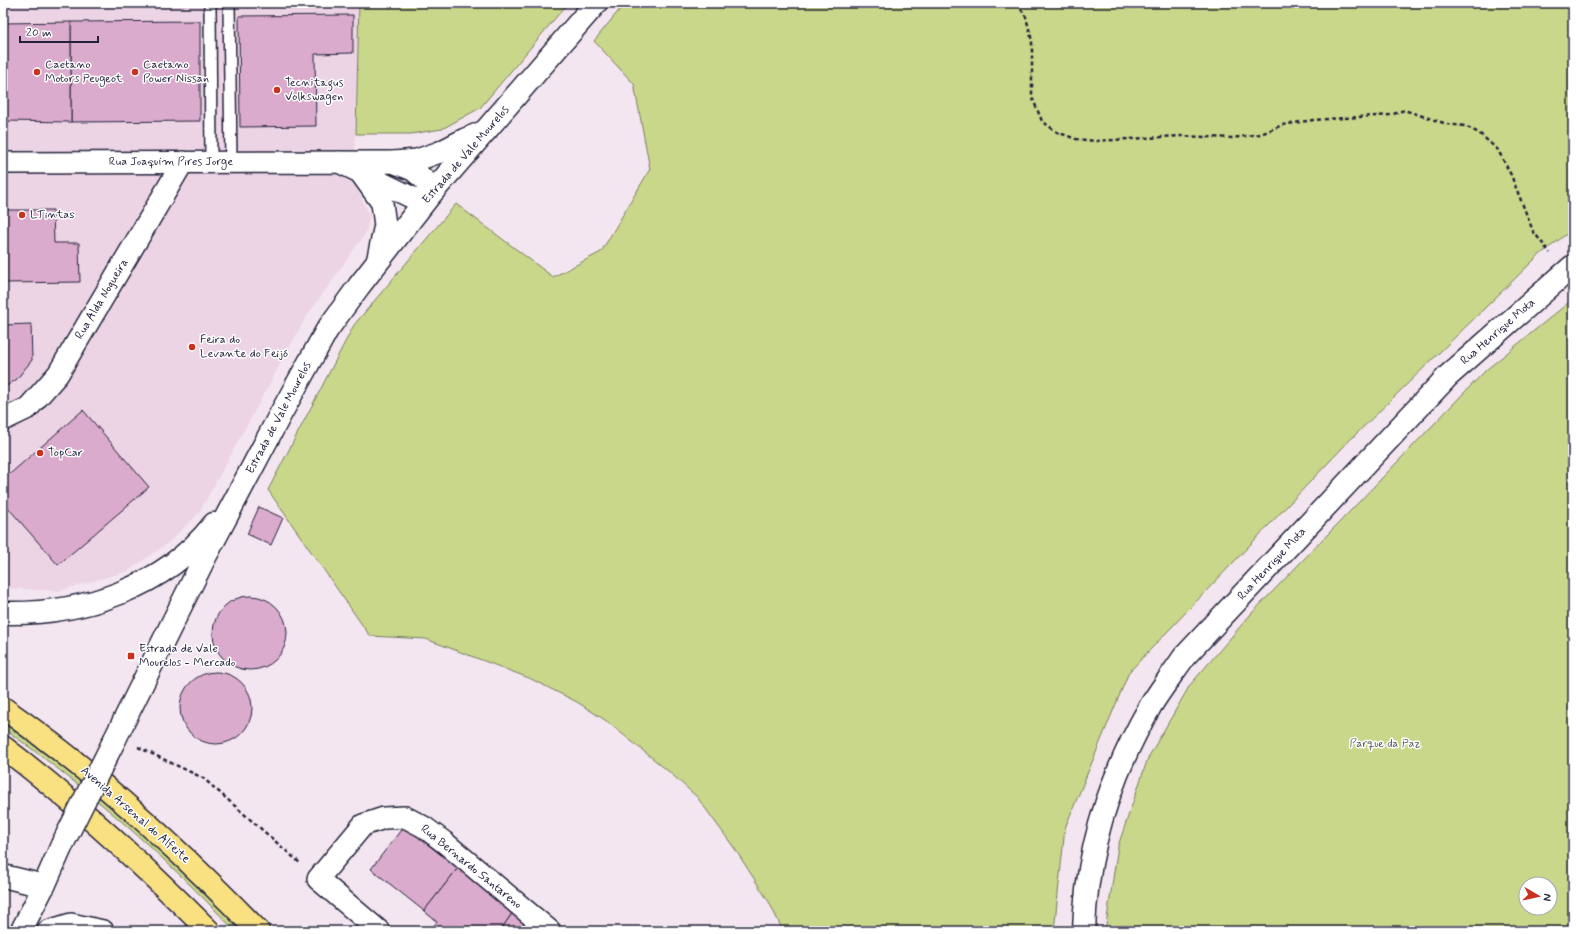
<svg xmlns="http://www.w3.org/2000/svg" width="1576" height="934" font-family="Mynerve,sans-serif">
<style>
.built{fill:#ecd4e5}
.green{fill:#c9d78a;stroke:#767c62;fill-rule:evenodd}
.building{fill:#daabcc;stroke:#22223b}
.lines{fill:none;stroke-linecap:round;stroke-linejoin:round}
.service-casing{stroke:#22223b;stroke-width:14}
.minor-casing{stroke:#22223b;stroke-width:24}
.tertiary-casing{stroke:#22223b;stroke-width:25}
.secondary-casing{stroke:#22223b;stroke-width:25}
.primary-casing{stroke:#22223b;stroke-width:25}
.path{stroke:#22223b;stroke-width:2.5;stroke-dasharray:4 3;stroke-linecap:butt}
.service{stroke:#fff;stroke-width:11}
.minor{stroke:#fff;stroke-width:21}
.tertiary{stroke:#fff;stroke-width:22}
.secondary{stroke:#fff;stroke-width:22}
.primary{stroke:#f9e181;stroke-width:22}
.secondary-bridge-casing{stroke:#22223b;stroke-width:25;stroke-linecap:butt}
.secondary-bridge{stroke:#fff;stroke-width:22}
.poi-dot{fill:#c8321e;stroke:#fff;stroke-width:1.5}
.labels{text-anchor:middle;dominant-baseline:central;stroke-width:3;stroke-linejoin:round;paint-order:stroke}
.poi-label{font-size:12px;fill:#22223b;stroke:#fff;text-anchor:start}
.street-label{font-size:12px;fill:#22223b;stroke:#fff}
.park-label{font-size:12px;fill:#545853;stroke:#fff}
</style>
<rect width="100%" height="100%" fill="#f4e6f0"/>
<filter id="ink" filterUnits="userSpaceOnUse"><feTurbulence type="fractalNoise" baseFrequency=".025" numOctaves="2"/><feDisplacementMap in="SourceGraphic" scale="8" xChannelSelector="R" yChannelSelector="G"/><feConvolveMatrix kernelMatrix="1 2 1 2 8 2 1 2 1" color-interpolation-filters="sRGB"/></filter>
<g filter="url(#ink)">
<!-- built -->
<path class="built" d="M3 3H359L354 182 370 216 365 234 305 319 199 513 168 543 128 571 59 591 3 588Z"/>
<!-- green -->
<g class="green">
<path d="M359 3H568L480 108 442 129 411 134H356Z"/>
<path d="M625 3H1573V229L1537 257 1349 441 1129 672 1065 828 1054 931H783L769 902 735 849 697 797 667 770 605 720 577 702 529 678 426 639 370 636 268 490 354 325 456 204 553 277 601 252 650 169 634 84 594 41Z"/>
<path d="M1573 299V931H1105L1118 846 1148 758 1190 685 1251 614 1486 370ZM1526 884H1550V908H1526Z"/>
<path d="M3 723C89 784 170 854 242 931H235C165 856 86 787 3 728Z"/>
</g>
<!-- building -->
<g class="building">
<path d="M353 15V53L315 54 316 126 240 127 239 16Z"/>
<path d="M200 21V121L71 122V22Z"/>
<path d="M71 22V122L3 121V23Z"/>
<path d="M3 210H53L54 243H79L80 282 3 283Z"/>
<path d="M31 324 32 360 16 380 3 388V325Z"/>
<path d="M83 410 149 487 58 565 3 502V480Z"/>
<path d="M259 507 283 518 271 545 247 534Z"/>
<circle cx="250" cy="633" r="37"/>
<circle cx="216" cy="708" r="36"/>
<path d="M404 826 458 868 424 911 371 869Z"/>
<path d="M458 868 513 912 500 931H429L437 922 424 911Z"/>
<path d="M513 912 535 931H500Z"/>
</g>
<g class="lines">
<defs>
<g id="service">
<path d="M210 3 211 162"/>
<path d="M229 3 231 162"/>
</g>
<g id="minor">
<path d="M394 162 417 160 440 152 465 139 487 130"/>
<path d="M3 163 393 162 413 170 426 181 429 196 415 199 339 162"/>
<path d="M362 175 382 203 385 225 377 262"/>
<path d="M3 420 28 408 58 374 183 162"/>
<path d="M21 931 44 886"/>
<path d="M48 931 71 924 103 931"/>
<path d="M379 931 318 879 363 825 384 818 405 817 424 827 444 842 550 931"/>
</g>
<path id="tertiary" d="M1084 931C1086 851 1111 774 1151 705 1161 689 1173 673 1184 657L1448 376 1573 266"/>
<g id="secondary">
<path d="M3 613C82 615 164 588 214 524"/>
<path d="M115 739 204 559 280 415 327 330 359 286 429 196 596 3"/>
<path d="M3 876 44 886 62 845"/>
</g>
<g id="primary">
<path d="M3 708C95 772 180 850 258 931"/>
<path d="M3 747C75 801 145 867 209 931"/>
</g>
</defs>
<!-- service casing -->
<use href="#service" class="service-casing"/>
<!-- minor casing -->
<use href="#minor" class="minor-casing"/>
<!-- tertiary casing -->
<use href="#tertiary" class="tertiary-casing"/>
<!-- secondary casing -->
<use href="#secondary" class="secondary-casing"/>
<!-- primary casing -->
<use href="#primary" class="primary-casing"/>
<!-- path -->
<g class="path">
<path d="M1017 3 1026 17 1032 41V97L1042 121 1057 132 1076 139 1096 141 1179 136 1232 138 1261 134 1282 125 1313 120 1391 115 1404 110 1407 111 1447 124 1465 126 1479 133 1498 150 1511 175 1533 231 1550 253"/>
<path d="M138 747 203 778 300 863"/>
</g>
<!-- service -->
<use href="#service" class="service"/>
<!-- minor -->
<use href="#minor" class="minor"/>
<!-- tertiary -->
<use href="#tertiary" class="tertiary"/>
<!-- secondary -->
<use href="#secondary" class="secondary"/>
<!-- primary -->
<use href="#primary" class="primary"/>
<defs>
<path id="secondary-bridge" d="M62 845 115 739"/>
</defs>
<!-- secondary-bridge casing -->
<use href="#secondary-bridge" class="secondary-bridge-casing"/>
<!-- secondary-bridge -->
<use href="#secondary-bridge" class="secondary-bridge"/>
</g>
</g>
<!-- markers -->
<g class="poi-dot">
<circle cx="37" cy="72" r="4"/>
<circle cx="135" cy="72" r="4"/>
<circle cx="277" cy="90" r="4"/>
<circle cx="22" cy="215" r="4"/>
<circle cx="192" cy="347" r="4"/>
<circle cx="40" cy="453" r="4"/>
<rect x="127" y="652" width="8" height="8" rx="2"/>
</g>
<g class="labels">
<!-- poi labels -->
<g class="poi-label">
<text x="45" y="65">Caetano<tspan x="45" dy="14">Motors Peugeot</tspan></text>
<text x="143" y="65">Caetano<tspan x="143" dy="14">Power Nissan</tspan></text>
<text x="285" y="83">Tecnitagus<tspan x="285" dy="14">Volkswagen</tspan></text>
<text x="30" y="215">LTintas</text>
<text x="200" y="340">Feira do<tspan x="200" dy="14">Levante do Feijó</tspan></text>
<text x="48" y="453">TopCar</text>
<text x="139" y="649">Estrada de Vale<tspan x="139" dy="14">Mourelos - Mercado</tspan></text>
</g>
<!-- street labels -->
<g class="street-label">
<text transform="translate(466 155) rotate(-49)">Estrada de Vale Mourelos</text>
<text x="171" y="162">Rua Joaquim Pires Jorge</text>
<text transform="translate(102 299) rotate(-59)">Rua Alda Nogueira</text>
<text transform="translate(1498 332) rotate(-41)">Rua Henrique Mota</text>
<text transform="translate(279 418) rotate(-62)">Estrada de Vale Mourelos</text>
<text transform="translate(1272 564) rotate(-47)">Rua Henrique Mota</text>
<text transform="translate(135 815) rotate(41)">Avenida Arsenal do Alfeite</text>
<text transform="translate(471 867) rotate(39)">Rua Bernardo Santareno</text>
</g>
<!-- park labels -->
<g class="park-label">
<text x="1385" y="744">Parque da Paz</text>
</g>
</g>
<!-- margin -->
<rect width="1576" height="934" fill="none" stroke="#fff" stroke-width="16"/>
<rect x="8" y="8" width="1560" height="918" fill="none" stroke="#22223b" stroke-width="1.5" filter="url(#ink)"/>
<!-- north arrow -->
<g transform="translate(1538 896) rotate(99)"><circle r="19" fill="#ffffff" stroke="#a7a7b1"/>
<path d="M0-3L7 15L0 10L-7 15Z" fill="#c8321e"/>
<text y="-6" font-size="11" font-weight="bold" text-anchor="middle" fill="#22223b">N</text>
</g>
<!-- scale -->
<path d="M20 36v6h78v-6" fill="none" stroke="#22223b" stroke-width="2"/>
<text x="26" y="36" font-size="12" fill="#22223b" stroke="#ffffff" stroke-width="3" paint-order="stroke">20 m</text>
</svg>
